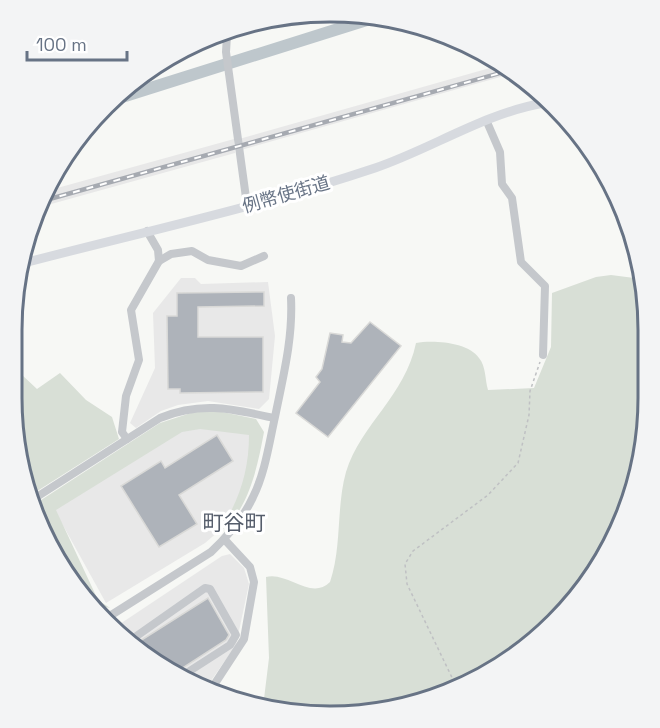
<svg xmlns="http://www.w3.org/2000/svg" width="660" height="728" font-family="'Space Grotesk','Noto Sans JP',sans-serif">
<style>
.built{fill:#e8e8e8}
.green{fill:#d8dfd6}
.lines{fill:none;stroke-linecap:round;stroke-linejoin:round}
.river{stroke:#bec7cc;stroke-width:12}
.building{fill:#aeb3ba;stroke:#d9d9d7;stroke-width:1.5}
.path{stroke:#bfc0c3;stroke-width:1.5;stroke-dasharray:3 3;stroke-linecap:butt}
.minor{stroke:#c5c8cc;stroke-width:8}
.major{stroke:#d7dadf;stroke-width:9}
.rail-casing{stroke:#a6aab1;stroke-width:4.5}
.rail{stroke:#fff;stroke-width:2;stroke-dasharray:7;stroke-linecap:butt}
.labels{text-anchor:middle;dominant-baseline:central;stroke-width:6;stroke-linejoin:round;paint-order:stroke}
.street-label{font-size:18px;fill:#677385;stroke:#fff}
.quarter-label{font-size:21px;fill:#555d6b;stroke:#fff}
.rim{fill:none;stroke:#677385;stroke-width:3}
</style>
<rect width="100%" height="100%" fill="#f7f8f5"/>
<!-- built -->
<g class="built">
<path d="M504 64 514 73 241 150 239 139Z"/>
<path d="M234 139 235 153 44 206 50 190Z"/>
<path d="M181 278H195L201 284 268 282 275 336 269 399 259 409 208 401 178 405 161 411 136 428 130 423 155 368 153 313Z"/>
<path d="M195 427 250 432V465L242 494 226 525 205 543 106 603 54 509 175 433Z"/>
<path d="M230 554 244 568 249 584 236 645 208 685 136 650 114 628 222 556Z"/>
</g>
<!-- green -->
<g class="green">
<path d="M611 275 642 279 645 439 606 557 523 650 470 683 392 710 330 716 263 707 269 658 266 577C287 571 311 601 330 582 342 547 336 508 346 472 361 424 405 396 416 343 433 340 468 342 479 358 486 366 485 380 488 390L534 388 551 347 552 293 596 277Z"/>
<path d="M60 373 86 400 112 417 119 439 31 495 18 460V378L22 375 37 389Z"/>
<path d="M194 412H222L256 419 264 432C258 464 249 512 220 531 239 500 249 472 249 435L200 429 182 432 56 510 98 600 110 608 96 605 36 511 38 502 160 423Z"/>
</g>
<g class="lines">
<!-- river -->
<path class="river" d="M122 97 373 18"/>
</g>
<!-- building -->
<g class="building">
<path d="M264 292V306L198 307V337H263V392L180 393V389H168L167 316H177V293Z"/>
<path d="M370 322 401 346 328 437 296 413 320 382 316 377 322 369 330 333 343 335 342 342 351 343Z"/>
<path d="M217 435 233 461 179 495 197 524 159 547 121 486 161 461 165 468Z"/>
<path d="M208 598 229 635 226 640 178 671 132 646Z"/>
</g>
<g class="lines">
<!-- path -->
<path class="path" d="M457 688 407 584 405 564 413 551 488 495 518 463 529 415 530 391 540 362"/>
<!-- minor -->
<g class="minor">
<path d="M227 35 226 52 247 205"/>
<path d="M487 122 500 152 502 184 512 198 521 262 545 286 543 355"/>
<path d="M159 261 171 254 192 251 208 260 241 266 264 256"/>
<path d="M127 439 122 432 126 396 139 360 131 310 159 261 158 250 147 231"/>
<path d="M32 500 160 418C202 401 232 409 274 418"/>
<path d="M40 525 90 604"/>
<path d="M105 619 211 552C228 536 243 519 253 497 265 473 269 444 275 417 283 377 293 339 291 298"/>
<path d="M128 642 205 588 210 589 236 635 230 645 185 674"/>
<path d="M212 688 244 639 254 582 250 567 225 540"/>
</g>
<!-- major -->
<path class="major" d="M20 264C138 233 259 207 375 168 431 149 485 113 544 103"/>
<defs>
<path id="rail" d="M46 200 511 70"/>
</defs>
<!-- rail casing -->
<use href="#rail" class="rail-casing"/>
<!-- rail -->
<use href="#rail" class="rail"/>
</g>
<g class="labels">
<!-- street labels -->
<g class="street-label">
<text transform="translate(286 194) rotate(-16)">例幣使街道</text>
</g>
<!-- quarter labels -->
<g class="quarter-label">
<text x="234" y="522">町谷町</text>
</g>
</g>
<!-- crop -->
<path d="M0 0H660V728H0ZM330 22H330A308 308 0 0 1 638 330V398A308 308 0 0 1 330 706H330A308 308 0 0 1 22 398V330A308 308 0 0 1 330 22Z" fill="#f3f4f5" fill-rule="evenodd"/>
<path class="rim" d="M330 22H330A308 308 0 0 1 638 330V398A308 308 0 0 1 330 706H330A308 308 0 0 1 22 398V330A308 308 0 0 1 330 22Z"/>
<!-- scale -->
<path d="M27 51v9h100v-9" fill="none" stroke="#677385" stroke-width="3"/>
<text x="36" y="51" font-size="18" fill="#677385" stroke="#ffffff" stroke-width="4.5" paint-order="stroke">100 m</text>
</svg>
